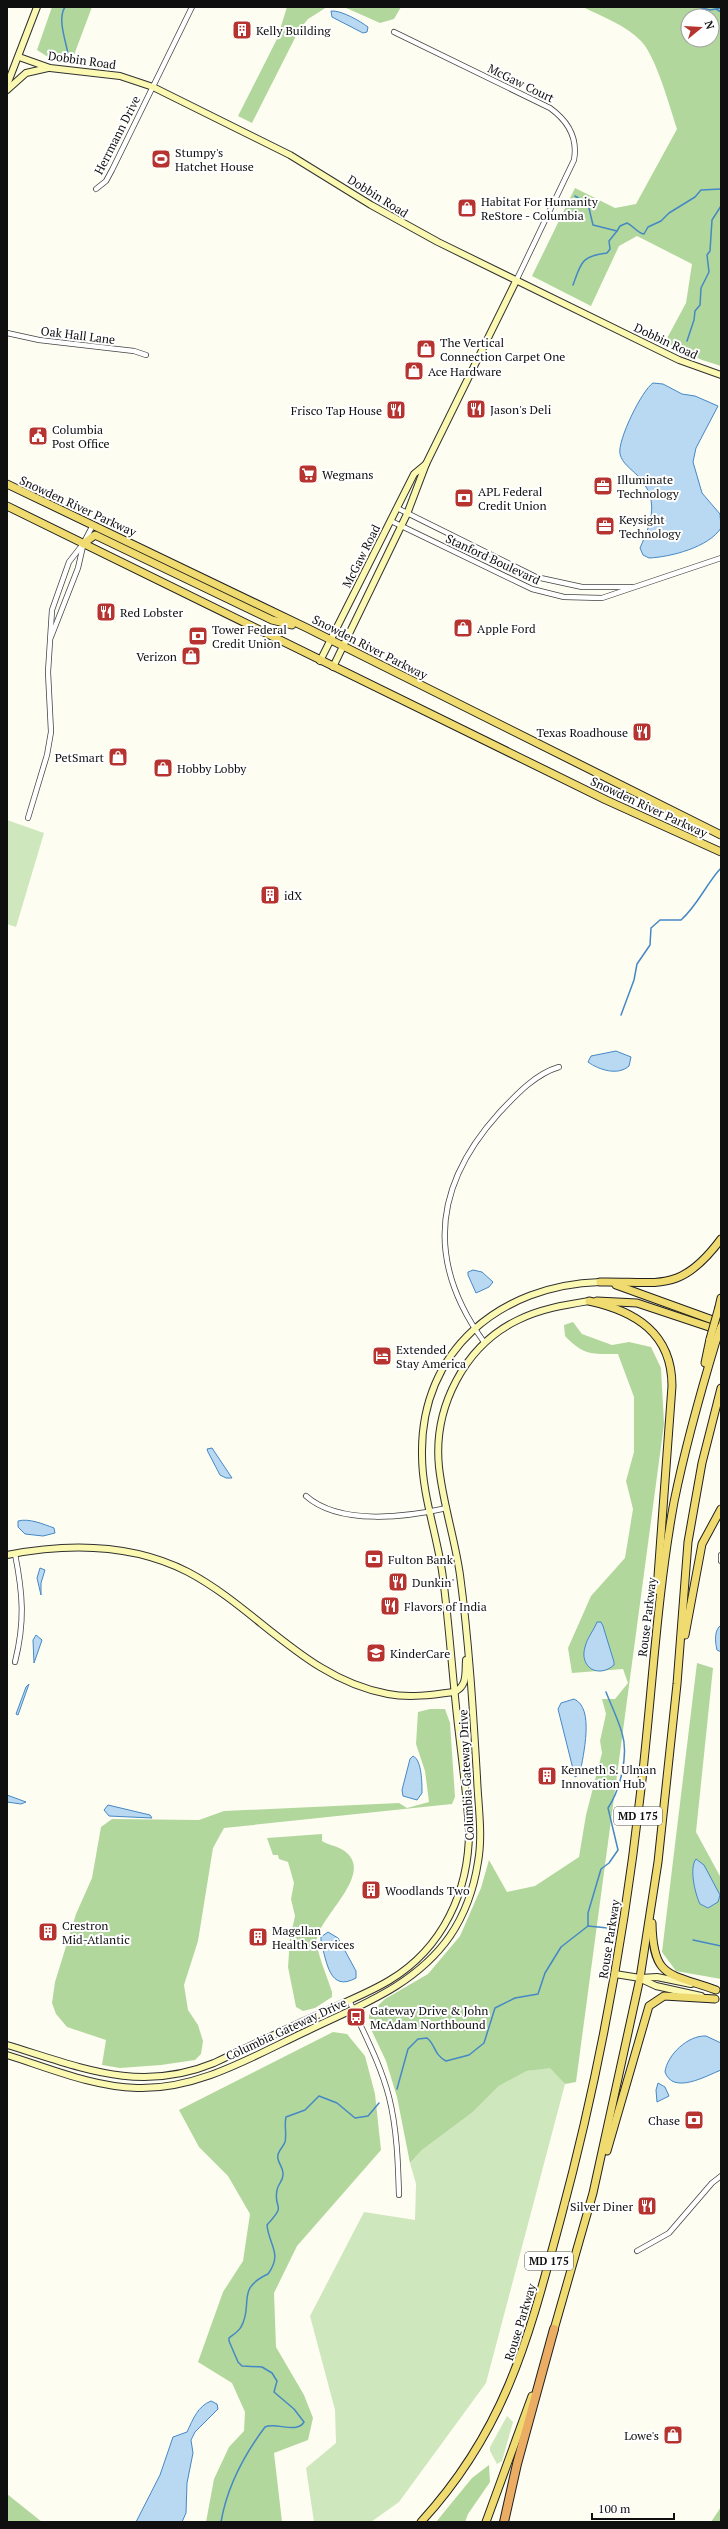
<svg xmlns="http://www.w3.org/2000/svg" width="728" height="2529" font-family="'PT Serif',serif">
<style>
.green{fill:#cfe7bd}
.forest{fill:#b2d79d;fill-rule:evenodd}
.water{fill:#b9d9f3;stroke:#4588c5}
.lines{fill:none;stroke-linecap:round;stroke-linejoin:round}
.stream{stroke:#4588c5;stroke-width:1.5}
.street-casing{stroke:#424242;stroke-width:6}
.secondary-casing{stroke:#313131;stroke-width:8}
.primary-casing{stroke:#202020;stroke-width:9}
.highway-casing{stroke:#202020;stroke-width:10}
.street{stroke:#fff;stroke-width:4.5}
.secondary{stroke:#faf8b1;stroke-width:6}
.primary{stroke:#f0db70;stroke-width:7}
.highway{stroke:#ebac63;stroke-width:8}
.primary-bridge-casing{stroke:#202020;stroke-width:9;stroke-linecap:butt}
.primary-bridge{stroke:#f0db70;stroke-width:7}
.labels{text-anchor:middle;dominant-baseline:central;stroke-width:4;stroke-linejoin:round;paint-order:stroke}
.shield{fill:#fff;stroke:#575757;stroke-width:1}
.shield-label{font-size:11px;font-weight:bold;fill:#0f0f0f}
.poi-label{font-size:12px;fill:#0f0f0f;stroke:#fff;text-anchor:start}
.street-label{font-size:12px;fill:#0f0f0f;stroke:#fff}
</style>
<rect width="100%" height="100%" fill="#fefdf2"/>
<!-- green -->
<g class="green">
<path d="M7 820 44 833 16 927 7 924Z"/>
<path d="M550 2067 565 2084 486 2383 399 2502 371 2522H314L306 2468 336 2443 335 2410 310 2316 364 2212 415 2220 416 2184 410 2163 422 2150 473 2112 499 2086 527 2071Z"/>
<path d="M507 2416 513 2422 502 2461 497 2464 490 2451V2447Z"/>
</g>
<!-- forest -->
<g class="forest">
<path d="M52 7H92L71 63 48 57 37 50Z"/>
<path d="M287 7H327L308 19 299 30 252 123 238 116 277 39Z"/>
<path d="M344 7H401L394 19 380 23Z"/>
<path d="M583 7H721V366L702 360 665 342 686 303 692 264 637 236 619 246 591 306 532 276 575 188 615 208 636 204 677 129C670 108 656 56 641 41 625 25 603 17 583 7ZM688 16H712V40H688Z"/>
<path d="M573 1322 582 1334 612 1345 629 1342 651 1347 661 1368 664 1424 576 2082 565 2084 550 2068 527 2071 499 2086 473 2112 422 2150 410 2163 397 2097 386 2061 369 2025V2014L385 1999 428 1974 460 1936 481 1888 489 1860 507 1892 535 1886 579 1857 586 1815 602 1753 600 1741 606 1714 602 1699H615L628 1683 623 1669 572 1673 568 1648 591 1596 625 1558 633 1509 626 1481 634 1452V1397L618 1354C592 1354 584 1356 565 1336L564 1325Z"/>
<path d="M697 1663 713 1668 696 1832 721 1878V1979L676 1971 662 1952Z"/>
<path d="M430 1709H445L450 1723 455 1797 452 1804 224 1828 213 1848 198 1941 184 1985 188 2010 198 2025 203 2041 201 2054 195 2060 161 2065 120 2068 102 2065 106 2040 67 2027 56 2014 52 2003 55 1982 76 1914 92 1878 101 1827 112 1819 199 1820 224 1811 399 1803 407 1808 429 1802 425 1771 416 1744 418 1712Z"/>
<path d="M322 1834V1841C330 1846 340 1846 347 1853 372 1876 321 1915 317 1939 315 1949 329 1981 332 1992V1997L315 2008 303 2011 296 2007 288 1967 290 1939 295 1916 291 1899 294 1883 288 1862 279 1859 278 1855H273L267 1838Z"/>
<path d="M333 2032 347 2034 365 2056 375 2094 381 2150 297 2246 274 2293 276 2347 304 2395 313 2418 308 2440 274 2453 282 2522H206L214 2479 229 2447 244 2431 245 2412 232 2383 198 2362 223 2292 243 2261 250 2214 228 2176 199 2147 179 2110Z"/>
<path d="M489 2465 490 2482 468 2514 465 2522H436L472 2478Z"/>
<path d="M7 2494 42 2522H10L7 2520Z"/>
<path d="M721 2507V2522H711Z"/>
</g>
<!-- water -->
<g class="water">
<path d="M331 11C341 10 360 21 368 27L367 32 363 33 332 17Z"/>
<path d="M653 383 663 384 682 394 695 396 718 406 696 448 693 462 702 493 720 514 721 528C709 547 671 557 649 558L643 555 640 548C652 521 660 499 637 475 631 469 622 463 620 454 617 441 642 390 653 383Z"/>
<path d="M616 1051 631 1057 629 1066C618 1076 599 1070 588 1062L591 1056Z"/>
<path d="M473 1270 482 1272 493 1282 489 1287 476 1293 468 1275V1272Z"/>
<path d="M212 1448 232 1478H226L220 1475 208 1452 207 1449Z"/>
<path d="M18 1521C29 1518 43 1524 54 1528L55 1533 43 1536 25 1534 18 1527Z"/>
<path d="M40 1568 45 1570 41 1583V1595L37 1578Z"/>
<path d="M597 1622H601L603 1626 614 1662V1665C598 1679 579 1667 585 1647 587 1638 594 1630 597 1622Z"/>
<path d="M721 1625V1652L717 1650C715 1642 714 1630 721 1625Z"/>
<path d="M36 1635 42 1640 34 1663 33 1640Z"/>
<path d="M29 1684 18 1715 16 1714 26 1687Z"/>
<path d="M574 1699C595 1708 583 1755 580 1774L575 1777 558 1709 561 1703Z"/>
<path d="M413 1756C422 1760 422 1784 422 1793L417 1800 403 1796 402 1790 410 1759Z"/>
<path d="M7 1795 26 1802 21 1804 7 1802Z"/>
<path d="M108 1805 150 1815 152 1818 109 1816 104 1810Z"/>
<path d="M696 1859 704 1865 720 1895 718 1902 708 1908 700 1904C695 1894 689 1868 696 1859Z"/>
<path d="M328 1932 338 1938 356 1971V1978C329 1993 327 1961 321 1943V1937Z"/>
<path d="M706 2036 721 2043V2070C706 2076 673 2095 665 2072 667 2055 688 2035 706 2036Z"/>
<path d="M658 2083 665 2087 669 2096 657 2102 656 2090Z"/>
<path d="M211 2401 217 2404 218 2409 195 2432 191 2440 193 2453 187 2483 186 2513 182 2522H136L160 2475 173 2437 187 2432C193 2419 198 2406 211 2401Z"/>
</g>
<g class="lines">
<!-- stream -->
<g class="stream">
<path d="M65 7C57 19 66 41 68 54"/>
<path d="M698 7 710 10 721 8"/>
<path d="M716 9 721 12"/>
<path d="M575 196 588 204 593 225 617 231 620 226 627 223C634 226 637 233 644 234L648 227 661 221 669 213 695 197 701 190 721 189"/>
<path d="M721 198V199"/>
<path d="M573 285C581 263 581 256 607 253L610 249 609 241 617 231"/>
<path d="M687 341 694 320 695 311 700 305 701 288 709 272 707 255 710 251 712 220 721 206"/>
<path d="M621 1015 634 980 637 964 650 945 651 928 660 920H681C698 905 706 884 721 868"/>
<path d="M588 1926V1913L601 1869 609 1863 618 1850 608 1808C620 1790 629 1755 622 1733 618 1719 611 1705 606 1692"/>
<path d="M693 1940 721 1946"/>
<path d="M397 2089 408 2049 418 2039 427 2038C436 2045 433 2054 446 2061L469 2055 484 2043 495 2008 515 1998 538 1994 545 1973 561 1947 588 1926 608 1928"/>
<path d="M221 2522C227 2487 244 2455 265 2427 276 2422 297 2434 304 2422L294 2409 274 2392 277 2381 272 2373 262 2367 242 2366 238 2362 229 2341V2338C233 2335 239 2331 241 2327 254 2305 235 2289 268 2274 283 2253 269 2246 267 2225 288 2202 273 2211 277 2190 278 2183 284 2181 283 2173 283 2168 279 2164 278 2159 276 2152 283 2148 285 2142 287 2134 284 2126 286 2117L305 2110 319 2096 337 2103 355 2118 368 2116 379 2103"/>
</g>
<defs>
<g id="street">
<path d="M394 32 550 108C568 121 578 138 574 160L516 281"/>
<path d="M96 189 106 181 112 170 192 7"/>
<path d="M7 333 39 340 134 351 146 355"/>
<path d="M397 508 536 577 582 587H631"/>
<path d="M391 521 532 589 564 597 602 598 721 558"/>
<path d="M51 637 78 568 83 546"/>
<path d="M28 818 47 755 51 732 48 672 52 610 69 562 83 544 93 525"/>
<path d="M484 1342C426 1262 433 1186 499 1113 516 1095 535 1074 559 1067"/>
<path d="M306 1496C340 1526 407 1517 447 1508"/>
<path d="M721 1555V1561"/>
<path d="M15 1662C25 1622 23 1594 15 1554"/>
<path d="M349 2000C363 2032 380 2062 389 2097 397 2129 398 2162 399 2195"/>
<path d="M637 2251 669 2233 712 2183 721 2176"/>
</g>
<g id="secondary">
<path d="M19 57 50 68 120 76 153 87 290 155 371 205 438 242 679 360 721 375"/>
<path d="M7 85 37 7"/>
<path d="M7 90 26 73 48 68"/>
<path d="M320 661 414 474 426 464"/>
<path d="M333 667 407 514 426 464 516 281"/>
<path d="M7 1555C68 1543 131 1543 188 1572 258 1609 306 1679 388 1694 409 1698 432 1695 454 1692 468 1686 465 1673 466 1660"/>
<path d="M615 1974 640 1978 657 1977 691 1984"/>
<path d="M641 1979 656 1986 701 1996"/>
<path d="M7 2045C80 2067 139 2094 214 2063 250 2046 286 2029 322 2013 344 2002 369 1993 390 1980 443 1948 469 1891 469 1831 467 1793 461 1754 457 1716 452 1670 449 1624 443 1578 438 1537 422 1496 422 1455 420 1350 501 1285 600 1282"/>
<path d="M7 2055C49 2068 93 2087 137 2088 199 2090 255 2055 309 2030 361 2005 416 1985 450 1936 465 1914 474 1888 478 1862 483 1834 478 1805 477 1777 473 1710 469 1642 460 1575 455 1539 443 1504 439 1467 433 1408 464 1346 518 1320 540 1309 564 1305 589 1301"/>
</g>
<g id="primary">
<path d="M7 484 307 628 721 835"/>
<path d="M7 506 606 800 721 852"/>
<path d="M83 544 95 535 272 620 292 625"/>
<path d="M600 1282C659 1281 680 1294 721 1239"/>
<path d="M616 1285 721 1323"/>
<path d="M589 1301C635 1311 672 1333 672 1386L657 1590"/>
<path d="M597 1301 637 1303 718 1330"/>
<path d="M719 1307 721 1298"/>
<path d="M705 1363 710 1339"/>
<path d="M685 1635 702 1544 721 1509"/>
<path d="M652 1923C653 1979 669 1973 716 1990"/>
<path d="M607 2151 649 2006 664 1996 715 1999"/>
<path d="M553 2333 593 2193 640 1978 658 1862 677 1684 688 1542 702 1463 721 1388"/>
<path d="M421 2522C507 2428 529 2336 561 2217 598 2079 624 1939 640 1797 652 1699 656 1600 674 1502 685 1448 700 1394 716 1341"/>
<path d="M486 2522 532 2396"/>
</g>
<path id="highway" d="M504 2522 517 2464 554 2329"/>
</defs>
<!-- street casing -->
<use href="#street" class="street-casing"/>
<!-- secondary casing -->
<use href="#secondary" class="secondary-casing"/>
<!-- primary casing -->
<use href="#primary" class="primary-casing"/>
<!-- highway casing -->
<use href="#highway" class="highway-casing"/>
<!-- street -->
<use href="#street" class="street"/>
<!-- secondary -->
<use href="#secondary" class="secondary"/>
<!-- primary -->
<use href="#primary" class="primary"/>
<!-- highway -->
<use href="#highway" class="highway"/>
<defs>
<g id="primary-bridge">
<path d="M710 1339 719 1307"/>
<path d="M716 1341 721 1327"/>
</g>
</defs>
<!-- primary-bridge casing -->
<use href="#primary-bridge" class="primary-bridge-casing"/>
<!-- primary-bridge -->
<use href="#primary-bridge" class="primary-bridge"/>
</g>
<!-- icons -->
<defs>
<symbol id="building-square" viewBox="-11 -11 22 22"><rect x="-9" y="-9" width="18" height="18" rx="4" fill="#b7332f" stroke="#fff"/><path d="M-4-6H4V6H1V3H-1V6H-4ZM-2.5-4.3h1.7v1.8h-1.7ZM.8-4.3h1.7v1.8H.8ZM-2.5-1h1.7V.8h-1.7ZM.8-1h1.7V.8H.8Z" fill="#fff"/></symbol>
<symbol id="stadium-square" viewBox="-11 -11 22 22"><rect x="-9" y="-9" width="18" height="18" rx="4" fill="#b7332f" stroke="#fff"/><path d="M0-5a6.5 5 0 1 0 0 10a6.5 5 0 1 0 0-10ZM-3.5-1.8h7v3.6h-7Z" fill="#fff"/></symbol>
<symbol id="shop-square" viewBox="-11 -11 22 22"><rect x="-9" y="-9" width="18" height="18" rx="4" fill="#b7332f" stroke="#fff"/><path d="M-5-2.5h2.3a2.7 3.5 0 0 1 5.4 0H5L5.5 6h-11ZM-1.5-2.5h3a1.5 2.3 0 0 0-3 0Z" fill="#fff"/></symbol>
<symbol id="restaurant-square" viewBox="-11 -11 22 22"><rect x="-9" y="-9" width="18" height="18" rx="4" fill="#b7332f" stroke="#fff"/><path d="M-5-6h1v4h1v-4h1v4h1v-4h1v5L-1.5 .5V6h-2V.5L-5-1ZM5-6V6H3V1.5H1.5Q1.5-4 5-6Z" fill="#fff"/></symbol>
<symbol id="civic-square" viewBox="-11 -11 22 22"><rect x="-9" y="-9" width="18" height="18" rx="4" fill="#b7332f" stroke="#fff"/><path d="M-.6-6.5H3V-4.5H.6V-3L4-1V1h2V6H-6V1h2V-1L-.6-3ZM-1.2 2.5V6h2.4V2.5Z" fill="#fff"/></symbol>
<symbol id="supermarket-square" viewBox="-11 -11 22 22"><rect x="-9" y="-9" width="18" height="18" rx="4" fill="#b7332f" stroke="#fff"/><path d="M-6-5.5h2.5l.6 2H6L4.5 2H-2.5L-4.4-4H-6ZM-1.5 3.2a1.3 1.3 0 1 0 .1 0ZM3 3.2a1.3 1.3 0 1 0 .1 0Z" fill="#fff"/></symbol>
<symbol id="office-square" viewBox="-11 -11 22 22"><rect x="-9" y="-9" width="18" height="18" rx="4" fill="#b7332f" stroke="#fff"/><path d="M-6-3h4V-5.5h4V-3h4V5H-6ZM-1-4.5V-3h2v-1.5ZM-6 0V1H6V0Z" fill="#fff"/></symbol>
<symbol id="bank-square" viewBox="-11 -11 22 22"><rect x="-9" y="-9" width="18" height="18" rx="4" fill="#b7332f" stroke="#fff"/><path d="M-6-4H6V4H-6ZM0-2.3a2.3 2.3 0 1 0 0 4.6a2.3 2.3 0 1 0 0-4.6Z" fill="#fff"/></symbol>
<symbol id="hotel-square" viewBox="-11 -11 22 22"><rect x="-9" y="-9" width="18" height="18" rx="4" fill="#b7332f" stroke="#fff"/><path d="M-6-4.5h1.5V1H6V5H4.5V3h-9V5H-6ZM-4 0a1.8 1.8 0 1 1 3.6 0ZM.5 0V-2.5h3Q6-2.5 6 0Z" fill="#fff"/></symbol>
<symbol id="school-square" viewBox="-11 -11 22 22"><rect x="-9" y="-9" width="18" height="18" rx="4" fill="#b7332f" stroke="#fff"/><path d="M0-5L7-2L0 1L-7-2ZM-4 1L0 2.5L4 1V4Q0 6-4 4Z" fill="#fff"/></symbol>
<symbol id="bus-square" viewBox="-11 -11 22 22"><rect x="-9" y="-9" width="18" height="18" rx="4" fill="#b7332f" stroke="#fff"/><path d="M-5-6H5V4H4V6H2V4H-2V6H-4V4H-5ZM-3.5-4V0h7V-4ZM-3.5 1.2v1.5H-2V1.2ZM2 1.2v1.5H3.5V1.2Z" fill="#fff"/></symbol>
</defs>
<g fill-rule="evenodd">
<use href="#building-square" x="231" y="19" width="22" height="22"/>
<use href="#stadium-square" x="150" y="148" width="22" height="22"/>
<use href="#shop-square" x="456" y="197" width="22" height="22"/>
<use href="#shop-square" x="415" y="338" width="22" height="22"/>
<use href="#shop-square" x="403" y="360" width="22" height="22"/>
<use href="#restaurant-square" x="465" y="398" width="22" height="22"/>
<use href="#restaurant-square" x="385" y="399" width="22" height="22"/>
<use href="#civic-square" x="27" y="425" width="22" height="22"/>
<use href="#supermarket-square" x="297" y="463" width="22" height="22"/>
<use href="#office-square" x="592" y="475" width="22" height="22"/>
<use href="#bank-square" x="453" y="487" width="22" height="22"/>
<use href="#office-square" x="594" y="515" width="22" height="22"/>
<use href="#restaurant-square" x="95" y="601" width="22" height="22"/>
<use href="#shop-square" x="452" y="617" width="22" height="22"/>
<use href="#bank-square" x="187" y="625" width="22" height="22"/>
<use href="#shop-square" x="180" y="645" width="22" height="22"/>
<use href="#restaurant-square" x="631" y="721" width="22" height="22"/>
<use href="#shop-square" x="107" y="746" width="22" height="22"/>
<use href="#shop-square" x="152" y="757" width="22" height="22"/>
<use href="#building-square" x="259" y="884" width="22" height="22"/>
<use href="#hotel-square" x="371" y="1345" width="22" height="22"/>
<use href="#bank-square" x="363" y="1548" width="22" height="22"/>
<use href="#restaurant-square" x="387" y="1571" width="22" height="22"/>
<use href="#restaurant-square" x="379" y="1595" width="22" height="22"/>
<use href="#school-square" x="365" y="1642" width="22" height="22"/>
<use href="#building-square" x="536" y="1765" width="22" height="22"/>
<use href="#building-square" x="360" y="1879" width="22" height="22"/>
<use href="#building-square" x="37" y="1921" width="22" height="22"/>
<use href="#building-square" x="247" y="1926" width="22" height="22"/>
<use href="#bus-square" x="345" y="2006" width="22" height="22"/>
<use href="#bank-square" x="683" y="2109" width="22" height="22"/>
<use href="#restaurant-square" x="636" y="2195" width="22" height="22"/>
<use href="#shop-square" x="662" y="2424" width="22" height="22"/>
</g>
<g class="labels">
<!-- shield labels -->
<g class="shield">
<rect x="614" y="1807" width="48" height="18" rx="3"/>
<rect x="525" y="2252" width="48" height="18" rx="3"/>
</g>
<g class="shield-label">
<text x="638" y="1816">MD 175</text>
<text x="549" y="2261">MD 175</text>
</g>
<!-- poi labels -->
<g class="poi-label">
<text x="256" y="30">Kelly Building</text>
<text x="175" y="152">Stumpy's<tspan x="175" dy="14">Hatchet House</tspan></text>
<text x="481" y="201">Habitat For Humanity<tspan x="481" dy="14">ReStore - Columbia</tspan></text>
<text x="440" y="342">The Vertical<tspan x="440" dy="14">Connection Carpet One</tspan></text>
<text x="428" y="371">Ace Hardware</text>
<text x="490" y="409">Jason's Deli</text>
<text x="382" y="410" text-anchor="end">Frisco Tap House</text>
<text x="52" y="429">Columbia<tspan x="52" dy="14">Post Office</tspan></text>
<text x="322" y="474">Wegmans</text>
<text x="617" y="479">Illuminate<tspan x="617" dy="14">Technology</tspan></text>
<text x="478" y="491">APL Federal<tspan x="478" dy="14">Credit Union</tspan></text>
<text x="619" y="519">Keysight<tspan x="619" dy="14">Technology</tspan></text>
<text x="120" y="612">Red Lobster</text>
<text x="477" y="628">Apple Ford</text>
<text x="212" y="629">Tower Federal<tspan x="212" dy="14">Credit Union</tspan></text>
<text x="177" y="656" text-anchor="end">Verizon</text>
<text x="628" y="732" text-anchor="end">Texas Roadhouse</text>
<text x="104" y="757" text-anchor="end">PetSmart</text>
<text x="177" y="768">Hobby Lobby</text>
<text x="284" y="895">idX</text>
<text x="396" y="1349">Extended<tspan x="396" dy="14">Stay America</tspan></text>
<text x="388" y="1559">Fulton Bank</text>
<text x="412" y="1582">Dunkin'</text>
<text x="404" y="1606">Flavors of India</text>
<text x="390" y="1653">KinderCare</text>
<text x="561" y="1769">Kenneth S. Ulman<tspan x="561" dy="14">Innovation Hub</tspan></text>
<text x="385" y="1890">Woodlands Two</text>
<text x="62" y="1925">Crestron<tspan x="62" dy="14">Mid-Atlantic</tspan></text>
<text x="272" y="1930">Magellan<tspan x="272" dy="14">Health Services</tspan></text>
<text x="370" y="2010">Gateway Drive &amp; John<tspan x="370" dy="14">McAdam Northbound</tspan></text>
<text x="680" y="2120" text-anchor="end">Chase</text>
<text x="633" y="2206" text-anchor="end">Silver Diner</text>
<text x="659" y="2435" text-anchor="end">Lowe's</text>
</g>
<!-- street labels -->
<g class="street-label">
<text transform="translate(82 60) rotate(8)">Dobbin Road</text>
<text transform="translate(521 83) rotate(26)">McGaw Court</text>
<text transform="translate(117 135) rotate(-63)">Herrmann Drive</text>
<text transform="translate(378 196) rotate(32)">Dobbin Road</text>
<text transform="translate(78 335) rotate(7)">Oak Hall Lane</text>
<text transform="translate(666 341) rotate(25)">Dobbin Road</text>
<text transform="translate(78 506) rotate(25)">Snowden River Parkway</text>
<text transform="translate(361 556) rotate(-63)">McGaw Road</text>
<text transform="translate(493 559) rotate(25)">Stanford Boulevard</text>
<text transform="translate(370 647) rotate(27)">Snowden River Parkway</text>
<text transform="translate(649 807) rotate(25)">Snowden River Parkway</text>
<text transform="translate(647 1617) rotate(-83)">Rouse Parkway</text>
<text transform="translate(466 1775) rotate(-93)">Columbia Gateway Drive</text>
<text transform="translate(609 1939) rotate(-81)">Rouse Parkway</text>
<text transform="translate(286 2029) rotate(-25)">Columbia Gateway Drive</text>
<text transform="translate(520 2322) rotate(-73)">Rouse Parkway</text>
</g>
</g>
<!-- border -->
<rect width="728" height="2529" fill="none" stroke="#0f0f0f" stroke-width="16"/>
<!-- north arrow -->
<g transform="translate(700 28) rotate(72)"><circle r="19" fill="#ffffff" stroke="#9f9f9f"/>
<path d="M0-3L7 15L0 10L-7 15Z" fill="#b7332f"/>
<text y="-6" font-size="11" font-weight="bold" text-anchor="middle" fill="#0f0f0f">N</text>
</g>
<!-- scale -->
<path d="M592 2513v6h82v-6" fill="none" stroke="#0f0f0f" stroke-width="2"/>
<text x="598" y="2513" font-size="12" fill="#0f0f0f" stroke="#ffffff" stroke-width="3" paint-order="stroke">100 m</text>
</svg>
